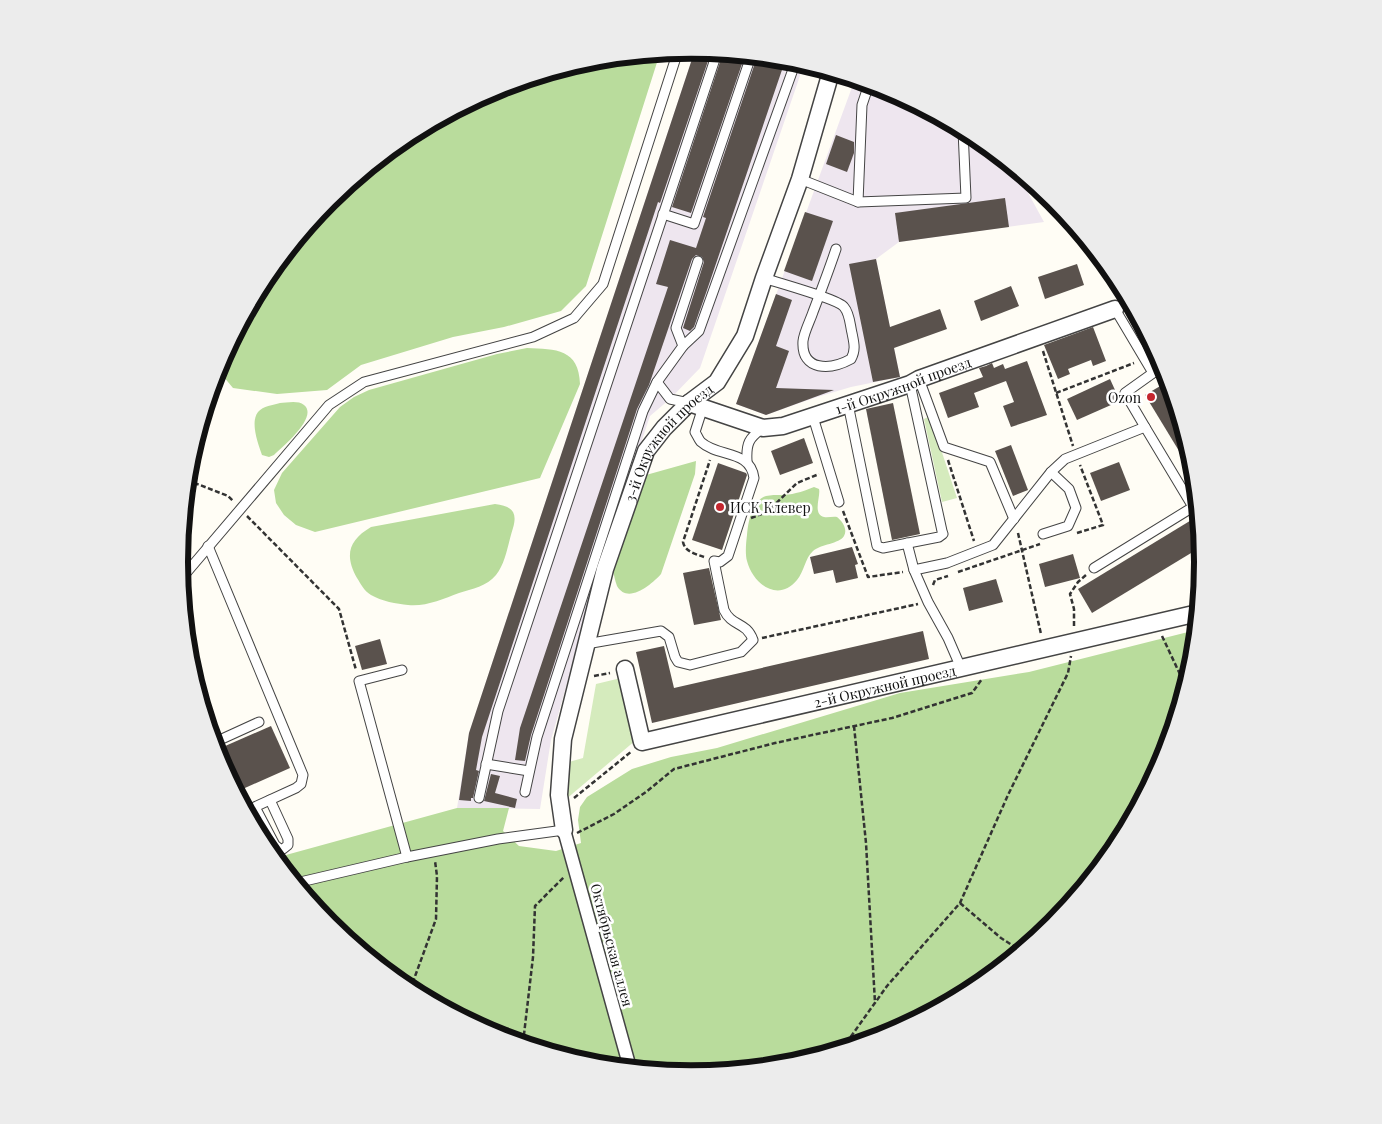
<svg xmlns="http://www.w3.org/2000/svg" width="1382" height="1124" font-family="'Playfair Display',serif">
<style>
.industrial{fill:#eee6ef}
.green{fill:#d5ebbd}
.forest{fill:#b9dc9c}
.building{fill:#5a524d}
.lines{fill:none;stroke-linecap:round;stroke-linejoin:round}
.service-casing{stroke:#444;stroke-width:11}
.pedestrian-casing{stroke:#444;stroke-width:15}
.minor-casing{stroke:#444;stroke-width:19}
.path{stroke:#333;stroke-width:2.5;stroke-dasharray:5 2.5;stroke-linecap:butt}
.service{stroke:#fff;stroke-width:9}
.pedestrian{stroke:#fff;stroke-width:12}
.minor{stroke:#fff;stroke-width:16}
.poi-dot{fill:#c4262e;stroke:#fff;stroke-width:2}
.labels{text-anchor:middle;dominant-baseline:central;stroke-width:5;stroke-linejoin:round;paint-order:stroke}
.street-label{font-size:14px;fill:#111;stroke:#fff}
.poi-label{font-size:14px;fill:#111;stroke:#fff;text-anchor:end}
.rim{fill:none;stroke:#111;stroke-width:6}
</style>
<rect width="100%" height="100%" fill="#fffdf5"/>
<!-- industrial -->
<g class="industrial">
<path d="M695 50 791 60 804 64 700 368 670 399 650 416 600 566 551 740 540 809 457 808 469 733Z"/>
<path d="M855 79 887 89 976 136 1015 169 1044 222 899 242 876 259 900 377 851 387 814 398 766 415 736 404Z"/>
</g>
<!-- green -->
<g class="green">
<path d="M930 416 957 498 942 502 924 419Z"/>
<path d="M621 678 636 740 565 800 569 762 583 758 596 684Z"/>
</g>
<!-- forest -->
<g class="forest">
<path d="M660 53 586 286 561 311 504 327 453 337 361 365 327 390 277 394 233 388 223 376 222 358 265 277 329 200 407 136 495 89 591 60Z"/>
<path d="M527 348C556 349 579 349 580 384L540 478 315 532 296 525 284 515 276 503 274 490 282 473 340 407 354 397 369 390 497 354Z"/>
<path d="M280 403C286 403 298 400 304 405 319 417 282 447 274 455L269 457 262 455C258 444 250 422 258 412 263 406 273 405 280 403Z"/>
<path d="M696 461 695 474 661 574C652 584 628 605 617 586 615 581 614 575 613 570L646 475Z"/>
<path d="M814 487 819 489C821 496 812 514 824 517 828 518 833 516 837 517 842 521 848 529 844 536 839 544 821 544 813 551 805 558 804 572 797 580 778 603 753 584 747 561 745 554 746 543 747 535 748 522 752 500 766 496 776 494 786 496 796 493 802 492 808 489 814 487Z"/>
<path d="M495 504C511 506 518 511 513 528 508 543 506 563 496 575 487 586 472 589 459 593 443 599 425 607 408 605 397 604 381 601 371 595 364 591 361 584 357 578 344 555 349 540 371 527Z"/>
<path d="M1196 630 1193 662 1164 758 1117 847 1053 924 975 988 925 1015 887 1035 791 1064 691 1074 591 1064 495 1035 406 988 329 924 275 858 457 808H509L503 831 519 846 556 851 581 843 578 820 580 807 587 797 632 769 671 757 717 748 900 693 1029 672Z"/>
</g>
<!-- building -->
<g class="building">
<path d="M695 50 711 52 660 203 658 202 482 737 476 770 479 771 473 798H471V801L459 800 469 733Z"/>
<path d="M723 53 745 55 691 213 672 207Z"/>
<path d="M757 57 784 64 707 290 694 327 690 331 683 328 704 262 702 257 696 255 692 259 649 385 637 409 531 735 525 761 515 760 520 728 668 287 656 284 670 240 696 248 706 218 703 217Z"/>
<path d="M836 135 854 142V153L847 172 826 164Z"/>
<path d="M1005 198 1009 227 899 242 895 213Z"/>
<path d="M805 212 833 221 812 281 784 271Z"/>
<path d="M876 259 890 327 940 309 947 329 894 348 900 377 873 382 849 264Z"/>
<path d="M1077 264 1084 285 1045 299 1038 277Z"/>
<path d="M1011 286 1019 306 981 321 974 301Z"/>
<path d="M776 294 792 300 776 346 789 351 776 388 834 390 766 415 736 404Z"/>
<path d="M1093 327 1106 361 1093 366 1091 360 1068 369 1070 374 1058 379 1044 345Z"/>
<path d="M1027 361 1047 415 1011 427 1003 406 1014 402 1006 381 974 393 979 407 948 418 939 393 983 377 979 368 986 366 992 363 994 368 1003 364 1005 369Z"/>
<path d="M1110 379 1120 401 1077 420 1067 399Z"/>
<path d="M1167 382 1171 390 1193 462 1194 474H1193L1145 395Z"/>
<path d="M893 403 920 534 892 540 866 409Z"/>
<path d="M804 438 813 463 780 475 771 451Z"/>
<path d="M1011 445 1028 490 1013 496 995 451Z"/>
<path d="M1119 462 1130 490 1101 501 1090 473Z"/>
<path d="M718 463 746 473 747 475 722 550 692 540Z"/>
<path d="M1198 516 1201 547 1092 613 1078 589Z"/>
<path d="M852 547 858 564 855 565 858 578 836 583 833 570 814 574 810 557Z"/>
<path d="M1073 554 1080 578 1045 587 1039 564Z"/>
<path d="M709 568 721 620 694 625 683 573Z"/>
<path d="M996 579 1003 602 969 611 963 588Z"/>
<path d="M923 631 929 659 652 723 636 652 664 646 674 688Z"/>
<path d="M380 639 387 664 362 670 355 646Z"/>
<path d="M271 726 290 768 236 792 218 758 216 750Z"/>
<path d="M491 774 500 776 495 793 517 799 515 808 484 801Z"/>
</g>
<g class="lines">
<defs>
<g id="service">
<path d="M800 179 858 202 966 198 963 130"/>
<path d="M858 202 862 105 869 84"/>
<path d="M663 214 694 224 751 56"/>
<path d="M764 278C778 283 838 299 844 307 850 314 850 325 852 333 854 343 856 350 851 359 831 370 801 372 803 341 804 332 810 321 813 312 821 291 829 270 836 249"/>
<path d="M1115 309 1153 373"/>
<path d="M683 346 699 331 796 61"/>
<path d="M919 379 944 447 990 462 1014 519"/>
<path d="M657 382 670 399 689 403"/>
<path d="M210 393 215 381V377"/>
<path d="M848 404 877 546 883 548 939 537 943 534 942 531 910 384"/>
<path d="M813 417 839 502"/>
<path d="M747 461C746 443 749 438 763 428"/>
<path d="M1043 534 1068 526 1076 508 1069 489 1051 472"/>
<path d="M907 543 914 570 928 602 948 638 961 668"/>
<path d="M208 546 303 775 301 784 296 788 246 811"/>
<path d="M1094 568 1193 507 1145 427"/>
<path d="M914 570 947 563 993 545 1051 472 1065 459 1145 427 1125 393 1153 373 1163 363"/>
<path d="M181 579 329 405 364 382 533 337 574 318 603 284 678 51"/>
<path d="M586 644 661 631 669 637 675 657 678 662 690 665 741 652 753 640C746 621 732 627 724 610L714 561 720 562 728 556 754 478C750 449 719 458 701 442 699 440 697 435 695 432L703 407"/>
<path d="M402 670 359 681 407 857"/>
<path d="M213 743 259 722"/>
<path d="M486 764 529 771"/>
<path d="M525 792 537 737 643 411 657 382 683 346 676 328 698 261"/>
<path d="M479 798 498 711 717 53"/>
<path d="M255 807 275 845 280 849H283L288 845V839L270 800"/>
<path d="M296 883 407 857 498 839 564 830"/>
</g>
<path id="pedestrian" d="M564 830 630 1068"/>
<g id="minor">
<path id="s1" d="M689 403 763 428 783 426 910 384 919 379 1115 309"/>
<path id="s2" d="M625 669 642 742 1198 613"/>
<path id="s3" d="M564 830 559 795 563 739 605 569 646 451 664 428 689 403 717 382 745 336 764 278 800 179 831 72"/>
</g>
</defs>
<!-- service casing -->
<use href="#service" class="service-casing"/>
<!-- pedestrian casing -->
<use href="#pedestrian" class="pedestrian-casing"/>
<!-- minor casing -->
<use href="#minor" class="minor-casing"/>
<!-- path -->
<g class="path">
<path d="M1043 351 1073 446"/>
<path d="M1056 393 1134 363"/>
<path d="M948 460 974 541"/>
<path d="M187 480 228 496 233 501"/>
<path d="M843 511 868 577 903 572"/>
<path d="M247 516 339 609 356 670"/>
<path d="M751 518 767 512 797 483 819 474"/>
<path d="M1018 533 1041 634"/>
<path d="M1077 533 1103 525 1080 465"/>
<path d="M704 557C696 554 685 552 683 542L710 460"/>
<path d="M958 572 1040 544"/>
<path d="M933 585 935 580 948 576"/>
<path d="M1074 626V609L1070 594 1078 582 1086 575"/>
<path d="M1162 636 1186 687"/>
<path d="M762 638 918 604"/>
<path d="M594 676 610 673"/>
<path d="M854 726 866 843 875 1003"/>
<path d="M574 798 632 751"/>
<path d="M577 833 614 814 646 792 674 769 775 743 892 718 972 693 982 679"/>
<path d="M960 903 1001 938 1021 951"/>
<path d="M410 990 436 919 437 876 435 861"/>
<path d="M523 1043 533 957 535 906 564 877"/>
<path d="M842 1049 887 986 960 903 1008 795 1068 673 1071 656"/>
<path d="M769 1066 844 1046"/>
</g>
<!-- service -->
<use href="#service" class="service"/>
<!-- pedestrian -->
<use href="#pedestrian" class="pedestrian"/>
<!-- minor -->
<use href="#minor" class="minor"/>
</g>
<!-- markers -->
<g class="poi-dot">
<circle cx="1151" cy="397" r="5"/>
<circle cx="720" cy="507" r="5"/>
</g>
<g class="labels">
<!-- street labels -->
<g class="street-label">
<text stroke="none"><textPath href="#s1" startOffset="225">1-й Окружной проезд</textPath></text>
<text stroke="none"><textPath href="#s3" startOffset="411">3-й Окружной проезд</textPath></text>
<text stroke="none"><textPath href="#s2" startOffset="324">2-й Окружной проезд</textPath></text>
<text transform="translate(612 945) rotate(75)">Октябрьская аллея</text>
</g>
<!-- poi labels -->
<g class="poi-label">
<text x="1141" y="397">Ozon</text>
<text x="730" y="507" text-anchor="start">ИСК Клевер</text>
</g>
</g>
<!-- crop -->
<path d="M0 0H1382V1124H0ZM188 562a503 503 0 1 1 1006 0a503 503 0 1 1-1006 0Z" fill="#ececec" fill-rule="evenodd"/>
<path class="rim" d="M188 562a503 503 0 1 1 1006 0a503 503 0 1 1-1006 0Z"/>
</svg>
